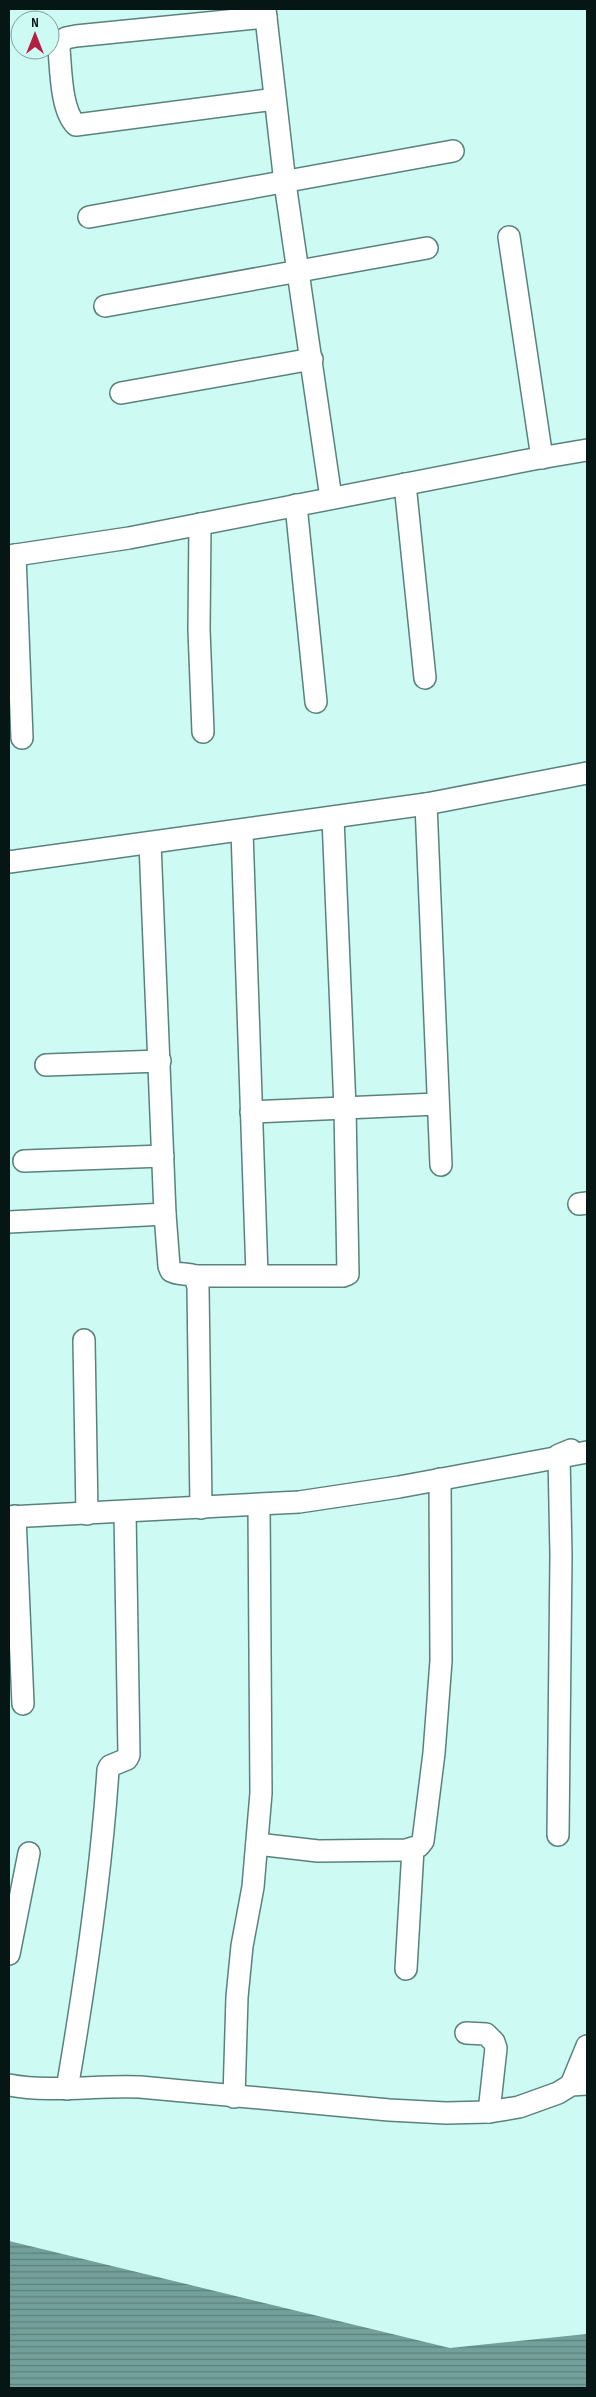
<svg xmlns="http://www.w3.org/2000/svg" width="596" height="2397" font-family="'Sofia Sans Condensed',sans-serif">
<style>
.water{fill:url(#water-rules)}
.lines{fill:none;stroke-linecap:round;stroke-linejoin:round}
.minor-casing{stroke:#59827d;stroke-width:24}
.minor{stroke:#fff;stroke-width:21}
</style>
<defs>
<pattern id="water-rules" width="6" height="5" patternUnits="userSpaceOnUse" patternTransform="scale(1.25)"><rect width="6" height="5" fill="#73a09a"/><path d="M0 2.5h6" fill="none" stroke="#5c817c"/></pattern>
</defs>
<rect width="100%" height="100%" fill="#cefaf4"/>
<!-- water -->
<path class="water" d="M9 2241 450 2348 587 2334V2388H9Z"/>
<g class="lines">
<defs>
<g id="minor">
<path d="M265 9 285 183 331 498"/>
<path d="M266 17 76 36 66 38 60 43 59 49C61 71 61 110 76 125L275 99"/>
<path d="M89 217 453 151"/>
<path d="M509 237 542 458"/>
<path d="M105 306 427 248"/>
<path d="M121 393 312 359"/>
<path d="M405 484 425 678"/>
<path d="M296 505 316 702"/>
<path d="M200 524 199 630 203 732"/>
<path d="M15 555 22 738"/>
<path d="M9 556 129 538 534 459 587 450"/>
<path d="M426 804 441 1165"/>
<path d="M242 831 257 1275"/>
<path d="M150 843 165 1214 169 1266 171 1271C178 1275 187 1273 195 1276L198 1287 201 1508"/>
<path d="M9 862 426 804 587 773"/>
<path d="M46 1065 160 1061"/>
<path d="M251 1112 437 1104"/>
<path d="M24 1161 163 1156"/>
<path d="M579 1204 587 1203"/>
<path d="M9 1222 165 1214"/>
<path d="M195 1276H343L348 1274 345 1108 333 818"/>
<path d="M84 1340 87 1514"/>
<path d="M15 1516 23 1704"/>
<path d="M9 1517 299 1502 399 1487 587 1452"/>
<path d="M558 1835 561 1555 559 1455 571 1450"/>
<path d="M257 1844 318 1851 406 1850 419 1846 423 1841 434 1753 441 1661 440 1479"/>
<path d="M9 1954 29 1853"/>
<path d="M406 1969 413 1849"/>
<path d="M466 2033 486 2034 494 2042 496 2048 489 2112"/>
<path d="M9 2085C52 2093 96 2085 140 2087L389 2110 446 2113 489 2112 519 2107 558 2093 571 2085 587 2084"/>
<path d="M571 2085 587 2046"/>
<path d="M67 2089C85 1984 101 1877 108 1770L110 1766 127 1759 129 1755 125 1512"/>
<path d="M234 2097 237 1997 242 1946 253 1887 261 1793 259 1505"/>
</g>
</defs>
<!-- minor casing -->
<use href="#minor" class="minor-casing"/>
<!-- minor -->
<use href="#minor" class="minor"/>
</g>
<!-- border -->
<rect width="596" height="2397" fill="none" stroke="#061614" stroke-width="20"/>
<!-- north arrow -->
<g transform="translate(35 35)"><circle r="24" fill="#cefaf4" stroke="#7e9f9a"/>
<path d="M0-4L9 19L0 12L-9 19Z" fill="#b21f40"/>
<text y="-8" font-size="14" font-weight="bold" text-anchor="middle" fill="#061614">N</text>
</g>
</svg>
